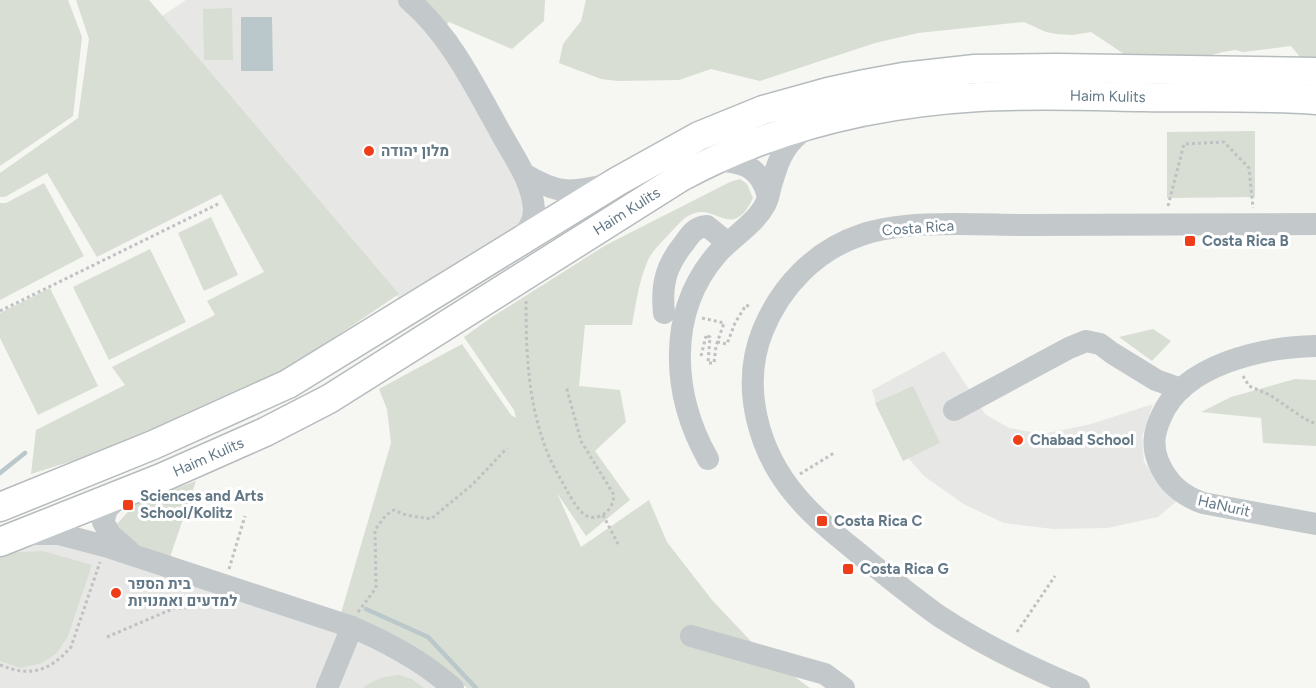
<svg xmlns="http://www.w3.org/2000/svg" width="1316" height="688" font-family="Figtree,Heebo,sans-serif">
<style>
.built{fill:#e7e8e6}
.green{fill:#d8ded3}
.water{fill:#bac8cc}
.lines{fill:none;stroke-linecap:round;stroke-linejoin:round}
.stream{stroke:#bac8cc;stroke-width:4.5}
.major-casing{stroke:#b6bbbe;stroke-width:31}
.path{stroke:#bfc1c3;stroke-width:3;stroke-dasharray:3 3;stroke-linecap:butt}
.minor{stroke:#c3c8cb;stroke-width:22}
.major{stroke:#fff;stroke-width:28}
.poi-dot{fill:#f03d19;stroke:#fff;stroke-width:2}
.labels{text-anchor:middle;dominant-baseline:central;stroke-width:6;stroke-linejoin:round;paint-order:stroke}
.street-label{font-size:15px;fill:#637886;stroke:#fff}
.poi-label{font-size:15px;font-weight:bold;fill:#637886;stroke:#fff;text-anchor:start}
</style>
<rect width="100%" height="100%" fill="#f6f6f2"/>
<!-- built -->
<g class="built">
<path d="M186 0H420L458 37 464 64 532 220 409 310 156 20Z"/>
<path d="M944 351 985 414 1009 428 1043 434 1091 424 1153 404 1142 437 1144 462 1161 485 1177 501 1158 517 1108 528 1053 529 1004 523 965 505 924 476 895 443 877 407 872 390Z"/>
<path d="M73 542 363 636 447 688H0V551L18 543Z"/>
</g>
<!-- green -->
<g class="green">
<path d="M0 0H68L82 37 73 116 0 166Z"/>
<path d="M76 0H149L399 294 298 362 262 382 145 438 31 474 36 430 125 385 112 367 215 315 207 301 264 272 221 194 97 257 47 173 5 197H0V173L78 118 89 39Z"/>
<path d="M412 0H545L544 21 512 49 449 22 445 26Z"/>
<path d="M586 0H1316V60L1301 58 1291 46 1243 52 1235 50 1223 52 1192 60 1130 58 1091 32 1072 35 1056 34 1046 32 1024 22 918 33 875 43 760 81 711 69 679 80 618 81 601 79 559 63 563 44 581 21Z"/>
<path d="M232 8 233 60H204L203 9Z"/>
<path d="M1255 131V197L1167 198V132Z"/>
<path d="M740 179 747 184 753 198C733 240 717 206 695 213 684 216 678 225 670 233 663 241 654 249 649 258 639 279 636 303 632 325H585L579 386 620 390 626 422 595 451 630 500 586 536 557 493 581 547 649 500 667 542 712 600 762 653 810 688H467L431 659 341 613 391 443 387 409 379 389 462 344 511 415 516 418 514 410 464 337 492 317 606 245 730 182Z"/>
<path d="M44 183 84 256 0 300V203H6Z"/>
<path d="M211 217 238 275 204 291 178 233Z"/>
<path d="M150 249 186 322 109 360 73 287Z"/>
<path d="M50 288 98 386 38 415 0 338V313Z"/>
<path d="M1153 329 1171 341 1152 361 1119 337Z"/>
<path d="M1295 379 1316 380V446L1263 443 1261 418 1201 412 1231 397Z"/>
<path d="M913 386 940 443 903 461 875 403Z"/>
<path d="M196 481 169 560C148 550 130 544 117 524L136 503Z"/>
<path d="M43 551 92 565 68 636 57 653 42 663 20 668 0 661V553Z"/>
<path d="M399 675 412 679 424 688H363C375 679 383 676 399 675Z"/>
</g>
<!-- water -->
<path class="water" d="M241 17H272L273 71H241Z"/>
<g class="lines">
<!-- stream -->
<g class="stream">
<path d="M0 473 25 453"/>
<path d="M366 609 428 637 476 688"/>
</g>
<defs>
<g id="major">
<path d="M0 507 153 445 288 384 618 181 699 136 763 110 828 92 865 84 903 77 975 69 1057 68 1316 72"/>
<path id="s1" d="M0 542 161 478 265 432 329 399 681 177C773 127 875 103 979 97 1033 94 1088 96 1143 97 1200 98 1258 96 1316 100"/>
</g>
</defs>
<!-- major casing -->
<use href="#major" class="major-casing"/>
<!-- path -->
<g class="path">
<path d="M1168 206 1184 144 1224 142 1249 168 1253 208"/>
<path d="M526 301C526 354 528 405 548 454 553 467 561 479 567 491 574 502 583 523 600 516 609 512 613 505 614 495L581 441 566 386"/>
<path d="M0 311 220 203"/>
<path d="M702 318 724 323 716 346 714 363H708L710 337 706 336"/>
<path d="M717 342 727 344 735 323 746 305 750 307"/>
<path d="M701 356 706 336"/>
<path d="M1243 376 1249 386 1270 395 1305 419 1316 424"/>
<path d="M800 474 834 453"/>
<path d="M603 515 618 544"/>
<path d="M229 569 245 516"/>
<path d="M358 612 376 588 375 530 386 515 394 510 406 515 431 519 473 484 507 448"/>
<path d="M1017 632 1055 576"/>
<path d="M107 637 177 607 183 609 206 599"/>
<path d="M0 665C30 677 49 672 71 647L100 562"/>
</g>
<!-- minor -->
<g class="minor">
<path d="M409 0C451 36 475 87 502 135 514 157 533 183 534 210 534 223 527 232 517 241"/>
<path d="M711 161C741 160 761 166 768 197"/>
<path d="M524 174C556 193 569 194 605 185"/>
<path d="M664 313C661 284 666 265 685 242 691 233 696 227 707 226L728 243"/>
<path d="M1316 346C1264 347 1183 364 1161 417 1154 432 1152 445 1158 461 1167 483 1181 495 1203 503L1316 524"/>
<path d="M954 410 1069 348 1086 341 1100 344 1112 353 1156 380 1181 389"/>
<path d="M708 459C672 395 666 313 717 254 731 238 754 225 765 205 769 198 770 187 773 179 780 154 787 143 807 127"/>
<path d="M122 494 107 509 103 522 111 535 130 552"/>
<path d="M28 534H59L105 546 352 627C389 643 423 661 453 688"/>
<path d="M691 636 825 674 844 688"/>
<path d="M327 688 352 627"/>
<path d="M1079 688C1031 668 983 645 939 616 915 599 892 580 868 561 844 541 817 521 797 497 758 452 740 386 763 330 781 286 816 250 861 235 908 219 979 225 1029 225 1125 225 1220 224 1316 224"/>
</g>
<!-- major -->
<use href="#major" class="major"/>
</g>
<!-- markers -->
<g class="poi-dot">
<circle cx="369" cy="151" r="6"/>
<rect x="1184" y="235" width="12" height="12" rx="3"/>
<circle cx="1018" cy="440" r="6"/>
<rect x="122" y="499" width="12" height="12" rx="3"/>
<rect x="816" y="515" width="12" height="12" rx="3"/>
<rect x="842" y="563" width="12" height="12" rx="3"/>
<circle cx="116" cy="593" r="6"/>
</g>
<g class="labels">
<!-- street labels -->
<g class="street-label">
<text stroke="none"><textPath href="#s1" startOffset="1215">Haim Kulits</textPath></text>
<text stroke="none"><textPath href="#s1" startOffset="711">Haim Kulits</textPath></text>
<text transform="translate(918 228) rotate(-4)">Costa Rica</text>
<text stroke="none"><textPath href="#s1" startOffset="225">Haim Kulits</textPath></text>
<text transform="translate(1224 506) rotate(13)">HaNurit</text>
</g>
<!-- poi labels -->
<g class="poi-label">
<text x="381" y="151">מלון יהודה</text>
<text x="1202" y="241">Costa Rica B</text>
<text x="1030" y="440">Chabad School</text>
<text x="140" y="496">Sciences and Arts<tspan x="140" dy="17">School/Kolitz</tspan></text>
<text x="834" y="521">Costa Rica C</text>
<text x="860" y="569">Costa Rica G</text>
<text x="128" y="584">בית הספר<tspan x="128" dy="17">למדעים ואמנויות</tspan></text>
</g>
</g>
</svg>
